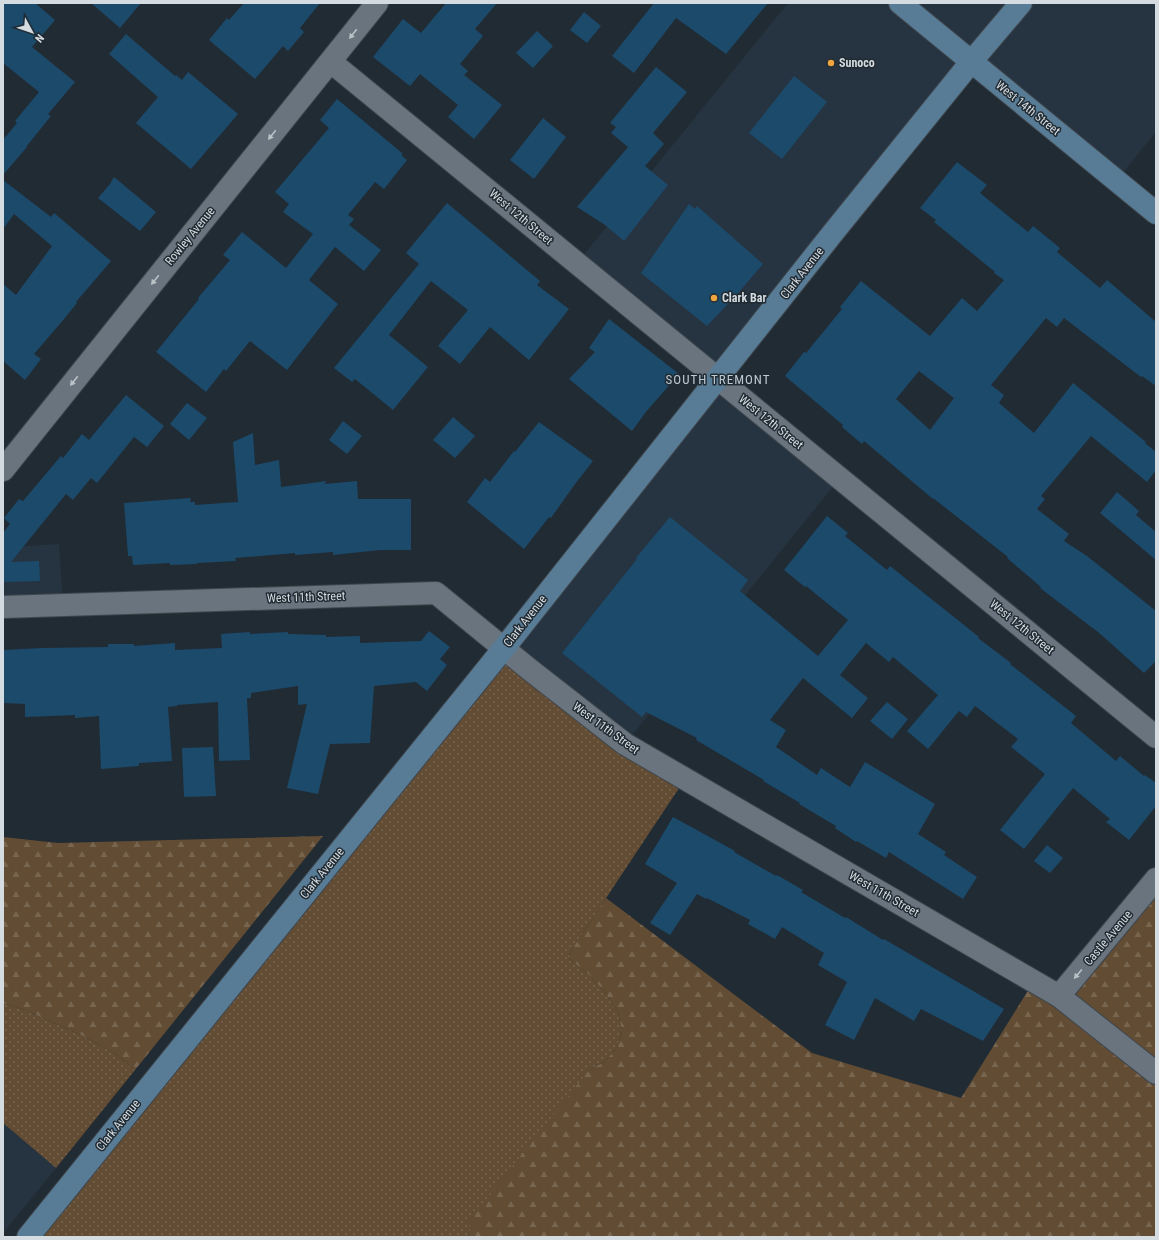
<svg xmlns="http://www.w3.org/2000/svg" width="1159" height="1240" font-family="'Roboto Condensed',sans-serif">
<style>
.built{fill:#263441}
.grass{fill:url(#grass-dots)}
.forest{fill:url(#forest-firs)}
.building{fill:#1c4a6b;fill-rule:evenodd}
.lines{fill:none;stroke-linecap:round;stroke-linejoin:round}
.street-casing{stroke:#3f474e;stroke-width:24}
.secondary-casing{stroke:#3f474e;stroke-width:24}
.street{stroke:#69747e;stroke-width:22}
.secondary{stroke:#597c96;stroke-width:22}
.oneway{fill:#bac2c8}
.poi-dot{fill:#f1a540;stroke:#212b33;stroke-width:1.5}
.labels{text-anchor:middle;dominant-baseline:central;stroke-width:3;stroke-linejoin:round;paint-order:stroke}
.poi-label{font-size:12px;font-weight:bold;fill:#d5dce1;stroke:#212b33;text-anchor:start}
.street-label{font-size:12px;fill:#d5dce1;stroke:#212b33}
.neighbourhood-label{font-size:13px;letter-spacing:1px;fill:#bdcad4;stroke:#212b33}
</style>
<defs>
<pattern id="grass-dots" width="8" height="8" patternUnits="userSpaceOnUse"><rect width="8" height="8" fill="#624c33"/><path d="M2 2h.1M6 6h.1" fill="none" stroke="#786550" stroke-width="1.8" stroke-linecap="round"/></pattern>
<pattern id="forest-firs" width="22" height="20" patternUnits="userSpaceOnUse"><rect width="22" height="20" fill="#624c33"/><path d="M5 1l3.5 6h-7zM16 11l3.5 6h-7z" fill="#786550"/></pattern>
</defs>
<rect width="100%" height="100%" fill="#212b33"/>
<!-- built -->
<g class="built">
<path d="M788 3H1156V132L1116 181 971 62 718 379 840 478 625 744 504 648 718 379 577 263Z"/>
<path d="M3 540 12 547 59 544 63 605 3 607Z"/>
<path d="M3 1123 56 1168 3 1233Z"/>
</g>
<!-- grass -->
<g class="grass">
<path d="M504 648 685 779 567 957 588 974 603 990 618 1012 622 1031 617 1048 604 1062 589 1070 470 1232 468 1237H28Z"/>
<path d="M3 1003 25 1010 83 1036 116 1054 135 1070 56 1168 3 1123Z"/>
</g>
<!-- forest -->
<g class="forest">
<path d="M323 836 135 1070 116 1054 83 1036 25 1010 3 1003V837L58 843Z"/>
<path d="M1156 893V1237H468L470 1232 469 1221 589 1070 604 1062 617 1048 622 1031 618 1012 603 990 588 974 567 957 606 898 812 1053 961 1098 1034 981 1060 996Z"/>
</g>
<!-- building -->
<g class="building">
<path d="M3 3H35L55 20 32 47 75 82 48 114 51 116 26 147H27L3 175V140L17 123 15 121 39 92 3 63Z"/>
<path d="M91 3H141L120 28Z"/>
<path d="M244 3H320L300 28 304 32 288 51 283 46 255 79 209 40 227 18 229 20Z"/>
<path d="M446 3H497L475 29 483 36 460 64 468 71 464 75 502 105 474 139 448 117 458 105 420 74 410 86 373 57 403 19 421 33Z"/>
<path d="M654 3H768L726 54 676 18 634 73 612 56Z"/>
<path d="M584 12 601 26 587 43 570 30Z"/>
<path d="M537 31 553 46 533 68 516 53Z"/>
<path d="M126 34 175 76 176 75 182 80 188 72 238 114 191 169 136 123 158 97 109 54Z"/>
<path d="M656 67 687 92 653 133 664 144 645 166 668 185 624 241 605 225 577 207 628 147 611 133 616 127 610 123Z"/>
<path d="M794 76 827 102 782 159 749 133Z"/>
<path d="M337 99 402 153V156L407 160 384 189 375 182 348 215 354 219 349 225 381 250 364 271 335 247 309 280 338 304 287 370 250 341 226 371 224 369 206 392 156 352 199 299 198 298 230 260 223 255 242 232 286 268 313 234 283 212 289 204 275 192 329 128 320 120Z"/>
<path d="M543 118 566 137 534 179 510 160Z"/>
<path d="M957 162 987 185 980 193 1028 232 1033 226 1060 248 1057 252 1100 288 1107 280 1156 322V386L1142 376 1141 377 1064 318 1057 327 1046 318 991 385 1004 395 999 403 1034 433 1073 383 1146 442 1145 443 1156 452V470L1147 482 1091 436 1041 496 1045 499 1037 509 1069 534 1064 541 1087 556 1156 611V661L1144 673 1098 632 1040 588 1041 587 1007 558 1008 557 933 498V499L864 441 862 444 842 427 843 425 785 376 804 352 806 353 842 309 840 307 861 281 930 336 962 298 977 311 1004 280 994 273 995 272 934 222 936 220 920 208ZM919 371 954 398 930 430 896 399Z"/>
<path d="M114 177 156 212 140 231 98 198 110 184Z"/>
<path d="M3 180 51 217 54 213 111 261 76 302 77 303 64 319 34 354 41 359 25 380 3 361V284L16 295 52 246 14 214 3 229Z"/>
<path d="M447 203 540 281 537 285 569 309 529 360 490 327 460 364 438 346 468 310 431 281 389 335 428 367 393 410 355 379 352 382 334 368 419 264 406 253Z"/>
<path d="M689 204 695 209 697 206 763 264 739 292 707 326 641 273Z"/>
<path d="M609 319 679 374 645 413 632 431 569 379 595 352 589 348Z"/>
<path d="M126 395 164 426 147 447 134 437 97 483 91 478 73 500 66 494 11 562 39 561 40 581 3 582V533L10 524 4 518 19 499 23 501 61 456 63 458 82 434 89 440Z"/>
<path d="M187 403 207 418 189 440 170 424Z"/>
<path d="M453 417 475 436 455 458 433 440Z"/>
<path d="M343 421 362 436 347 454 329 440Z"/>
<path d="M539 422 593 461 575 484 551 518 549 517 524 549 467 502 485 478 490 482 514 451 515 452Z"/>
<path d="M253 433 255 465 279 460 281 487 327 481 324 484 357 481 358 499H411V550H380L333 555V552L295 555V553L235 558 236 561 197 563V564L170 565V563L133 565 132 556H128L124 503 191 498 190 502H195V505L238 502 233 442Z"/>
<path d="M1117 492 1139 511 1136 515 1156 532V560L1100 513Z"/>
<path d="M827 516 848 533 845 536 887 570 890 566 979 637 978 638 1011 663 1010 664 1076 716 1071 723 1116 761 1120 756 1144 776 1145 775 1156 783V806L1129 840 1106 822 1110 819 1073 788 1024 849 1000 830 1045 774 1011 747 1018 739 975 706 967 717 959 711 928 749 907 731 938 695 893 657 889 662 866 643 840 675 868 698 852 718 803 678 770 720 786 730 776 747 817 775 821 768 850 787 865 762 935 804 918 834 946 852 944 855 977 877 963 899 889 852 886 858 857 841 856 842 835 828 836 826 799 804 800 803 763 781 764 780 696 740 697 738 646 712 642 717 562 653 637 559 636 558 670 517 748 580 740 591 818 656 848 620 806 586 805 587 784 570Z"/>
<path d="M429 631 450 647 440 659 447 665 427 691 416 682 374 686 370 743 330 744 318 794 287 788 307 704 298 705V686L251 693V698H247L250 760 219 761 218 702 177 705V706L168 707 172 761 139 763V766L101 769 99 716 75 718V715L25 717V704L3 703V650L42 648 108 647V644H134V646L175 643V650L222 648 221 634 250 632V634L288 632V634L326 635V637L360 636V643L421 641Z"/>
<path d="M887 702 908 719 892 739 870 721Z"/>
<path d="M213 747 216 796 184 797 182 748Z"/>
<path d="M673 817 735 851 734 852 776 876 777 875 803 890 801 892 845 918 846 917 883 940 884 939 1004 1009 983 1041 921 1009 914 1021 875 998 854 1040 825 1025 847 982 818 965 824 953 782 927 775 939 748 924 750 920 707 898 706 899 697 894 670 935 650 923 677 883 645 864Z"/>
<path d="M1047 845 1063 858 1050 873 1034 861Z"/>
</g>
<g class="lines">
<defs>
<g id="street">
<path d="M331 62 1156 737"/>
<path d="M3 470 377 3"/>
<path d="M3 607 436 593 529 669 625 744 1059 996 1156 1073"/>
<path d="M1059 996 1156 879"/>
</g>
<g id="secondary">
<path d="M900 3 1156 213"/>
<path d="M28 1237 504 648 832 234 971 62 1021 3"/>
</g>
</defs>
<!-- street casing -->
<use href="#street" class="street-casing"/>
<!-- secondary casing -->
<use href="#secondary" class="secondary-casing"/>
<!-- street -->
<use href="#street" class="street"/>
<!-- secondary -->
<use href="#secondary" class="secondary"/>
</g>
<!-- one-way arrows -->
<defs><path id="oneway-solid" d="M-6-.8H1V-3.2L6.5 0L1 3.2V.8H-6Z"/></defs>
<g class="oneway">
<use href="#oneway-solid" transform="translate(353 34) rotate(128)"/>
<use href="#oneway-solid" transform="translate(272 135) rotate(129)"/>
<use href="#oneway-solid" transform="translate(155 280) rotate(129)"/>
<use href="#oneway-solid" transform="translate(74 381) rotate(129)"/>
<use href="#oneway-solid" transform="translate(1078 974) rotate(130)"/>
</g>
<!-- markers -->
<g class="poi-dot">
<circle cx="831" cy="63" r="4"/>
<circle cx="714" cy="298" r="4"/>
</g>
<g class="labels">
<!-- poi labels -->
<g class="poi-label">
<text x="839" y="63">Sunoco</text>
<text x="722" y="298">Clark Bar</text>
</g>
<!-- street labels -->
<g class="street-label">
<text transform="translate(1028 108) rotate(39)">West 14th Street</text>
<text transform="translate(521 217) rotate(40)">West 12th Street</text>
<text transform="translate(190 236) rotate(-51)">Rowley Avenue</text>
<text transform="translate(802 273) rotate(-52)">Clark Avenue</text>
<text transform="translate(771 422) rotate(39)">West 12th Street</text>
<text transform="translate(306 597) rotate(-2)">West 11th Street</text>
<text transform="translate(525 621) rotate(-52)">Clark Avenue</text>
<text transform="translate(1022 627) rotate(39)">West 12th Street</text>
<text transform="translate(606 728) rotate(36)">West 11th Street</text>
<text transform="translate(322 873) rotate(-51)">Clark Avenue</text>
<text transform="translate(884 894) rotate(30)">West 11th Street</text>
<text transform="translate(1108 938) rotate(-50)">Castle Avenue</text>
<text transform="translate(118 1125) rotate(-51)">Clark Avenue</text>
</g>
<!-- neighbourhood labels -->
<g class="neighbourhood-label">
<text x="718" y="379">SOUTH TREMONT</text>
</g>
</g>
<!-- border -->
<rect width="1159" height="1240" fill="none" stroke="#d5dce1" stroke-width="8"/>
<!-- north arrow -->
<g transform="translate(32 32) rotate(130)" stroke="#212b33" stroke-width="3" paint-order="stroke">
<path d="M0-3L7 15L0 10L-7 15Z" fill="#d5dce1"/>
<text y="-6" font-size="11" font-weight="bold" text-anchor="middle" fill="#d5dce1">N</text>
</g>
</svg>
